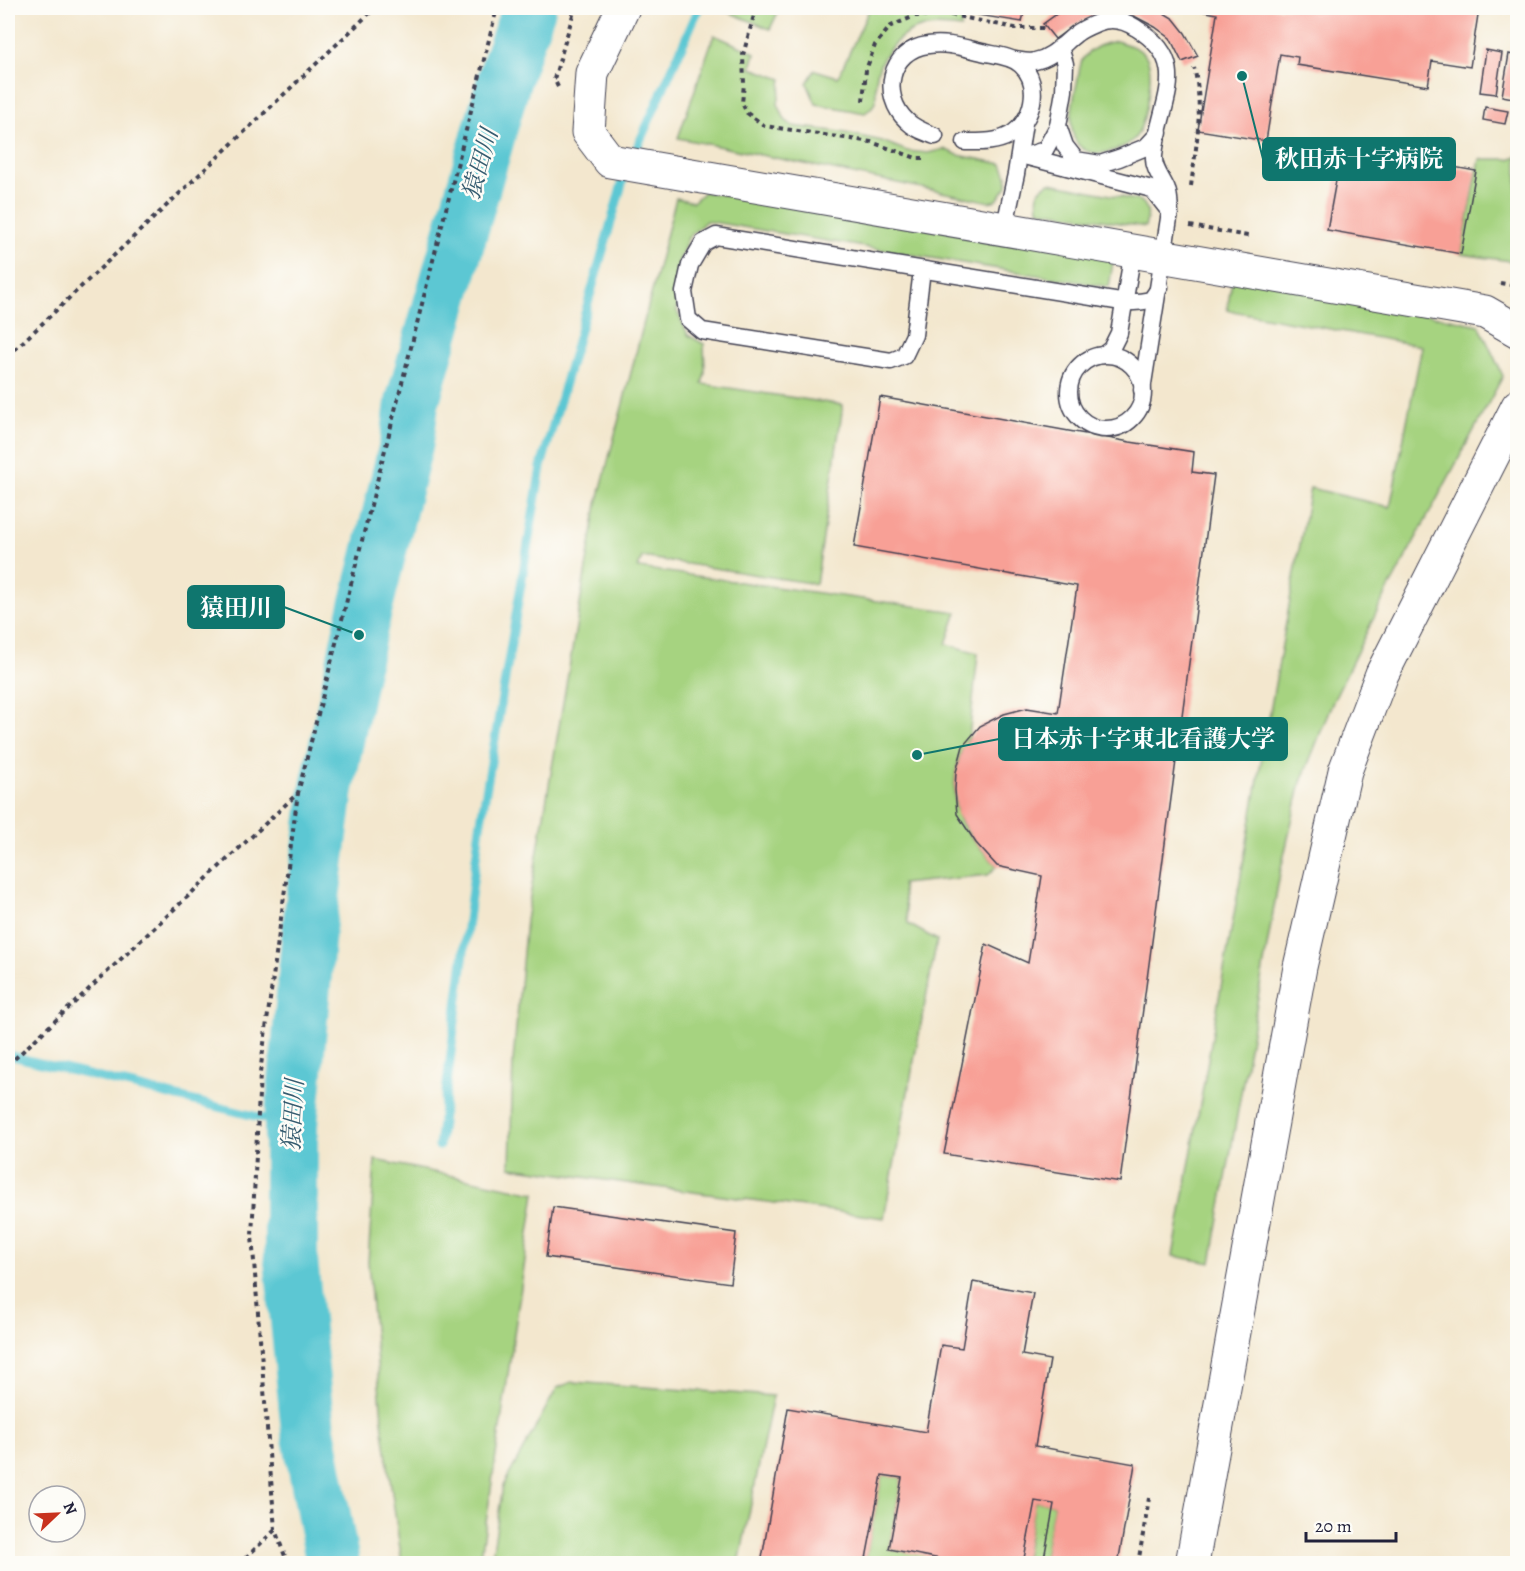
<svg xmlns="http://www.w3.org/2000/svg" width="1525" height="1571" font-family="Alegreya,'Noto Serif JP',serif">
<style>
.green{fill:#a6d380;stroke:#647a5e;stroke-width:1.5}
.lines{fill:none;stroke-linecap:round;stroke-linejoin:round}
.stream{stroke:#5bc7d3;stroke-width:9}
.river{stroke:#5bc7d3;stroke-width:54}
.building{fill:#f8a096}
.service-casing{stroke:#414051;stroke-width:19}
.minor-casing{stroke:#414051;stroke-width:35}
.tertiary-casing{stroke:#414051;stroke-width:35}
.path{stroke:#414051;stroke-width:4;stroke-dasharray:4.5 4.5;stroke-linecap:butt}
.service{stroke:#fff;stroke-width:16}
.minor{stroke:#fff;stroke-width:33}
.tertiary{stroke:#fff;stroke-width:33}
.labels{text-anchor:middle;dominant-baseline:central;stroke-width:5;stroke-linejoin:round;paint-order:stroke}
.water-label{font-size:24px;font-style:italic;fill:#365c70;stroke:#fdfcf7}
.leader{fill:none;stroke:#0f766e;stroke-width:2}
.callout-dot{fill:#0f766e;stroke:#fdfcf7;stroke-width:2}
.callout{fill:#0f766e;stroke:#0f766e;stroke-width:2}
.callout-label{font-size:24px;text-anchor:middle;font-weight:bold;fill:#fff}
</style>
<rect width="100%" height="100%" fill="#fdfcf7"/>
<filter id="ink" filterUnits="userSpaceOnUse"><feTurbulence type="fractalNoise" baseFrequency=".0167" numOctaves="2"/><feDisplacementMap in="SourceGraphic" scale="12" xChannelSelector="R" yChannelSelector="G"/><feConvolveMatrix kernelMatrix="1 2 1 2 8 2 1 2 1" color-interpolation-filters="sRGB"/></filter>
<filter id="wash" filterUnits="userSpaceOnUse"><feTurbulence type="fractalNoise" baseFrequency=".008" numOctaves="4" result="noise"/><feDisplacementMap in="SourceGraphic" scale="24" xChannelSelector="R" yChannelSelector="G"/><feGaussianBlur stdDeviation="1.35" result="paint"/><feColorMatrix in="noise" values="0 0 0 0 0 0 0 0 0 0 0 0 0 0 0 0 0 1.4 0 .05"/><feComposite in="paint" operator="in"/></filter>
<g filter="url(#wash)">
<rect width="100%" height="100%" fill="#f3e7ce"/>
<!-- green -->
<g class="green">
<path d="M725 8H780L770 29 723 10Z"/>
<path d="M870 8H964L961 28C930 24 909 24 889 50 882 58 877 70 876 80 874 96 881 102 865 113L816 104 807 83 815 70 838 77Z"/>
<path d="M714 35 755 53 751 68 782 79 778 104 785 120 793 126 841 132 882 141 907 151 928 153 944 149 958 155 1002 164 1007 176V186L997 200 990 202 678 138Z"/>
<path d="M1116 41C1126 44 1138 47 1145 55 1156 68 1146 121 1137 135 1131 146 1108 154 1096 153 1061 150 1072 105 1077 83 1079 76 1079 63 1084 57 1093 47 1104 43 1116 41Z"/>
<path d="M1517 156V257L1510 261 1461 254 1480 159H1509Z"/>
<path d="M1050 183 1141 201C1150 209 1148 216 1145 227L1038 210C1037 195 1035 190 1050 183Z"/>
<path d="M704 192 1114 256 1109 287 706 221 688 238 676 269 677 311 688 335 704 344 705 373 702 384 843 405 816 584 642 557 638 568 957 612 946 644 978 653 969 738C956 754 950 795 958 814 964 833 984 852 997 866L988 875 902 884 908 924 937 940 884 1218 510 1167 513 1061 526 920 597 504 676 198 693 202Z"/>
<path d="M1233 275 1479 325 1503 376 1379 607 1333 701 1301 782 1280 873 1211 1263 1173 1256 1310 488 1390 507 1422 346 1227 310Z"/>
<path d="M375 1160 535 1193 480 1563H402L383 1430 368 1262Z"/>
<path d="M572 1382 773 1396 739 1563H491L503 1486 557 1388Z"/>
<path d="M882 1475 902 1478 889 1549 966 1563 865 1564Z"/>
<path d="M1035 1501 1054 1504 1043 1563 1024 1564Z"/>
</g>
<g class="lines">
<!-- stream -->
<g class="stream">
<path d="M8 1055 291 1125"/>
<path d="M439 1146 480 827 541 467 624 177 699 8"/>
</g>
<!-- river -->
<path class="river" d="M333 1564 308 1431 291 1260V1125L310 920 327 788 359 635 407 441 412 403 508 67 529 8"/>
</g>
<g id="blocks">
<!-- building -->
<g class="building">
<path d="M966 8H1025L1022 22 965 13Z"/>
<path d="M1065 8H1156L1174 19 1185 33 1198 56 1182 62 1170 38 1155 27 1136 17 1116 11 1096 15 1079 22 1055 39 1043 24Z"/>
<path d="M1190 9V8H1479L1470 67 1432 61 1428 86 1297 65 1298 57 1280 54 1266 141 1198 130 1217 14Z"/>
<path d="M1486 50 1502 53 1496 94 1480 92Z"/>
<path d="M1509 54 1518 56V99L1502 96Z"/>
<path d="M1485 107 1508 111 1505 124 1483 120Z"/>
<path d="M1342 147 1476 171 1461 254 1327 230Z"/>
<path d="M880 397 1130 442 1194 452 1192 472 1214 475 1120 1182 944 1154 986 944 1028 963 1042 876 997 866 976 843 957 814 955 790 956 772 963 746 980 726 1004 714 1027 708 1058 713 1077 586 854 547Z"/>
<path d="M553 1207 736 1233 730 1283 546 1257Z"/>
<path d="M973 1282 1033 1293 1022 1355 1050 1360 1035 1446 1135 1464 1118 1564H1043L1054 1504 1035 1501 1023 1564H966L889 1549 902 1478 882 1475 865 1564H761L788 1408 926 1432 941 1345 962 1348Z"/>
</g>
</g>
</g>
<g filter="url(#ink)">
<use href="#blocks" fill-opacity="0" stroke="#414051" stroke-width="1.5"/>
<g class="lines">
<defs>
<g id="service">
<path d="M1060 47 1065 64 1064 91 1058 126 1065 146 1076 160 1100 164 1119 158 1146 147 1159 133"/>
<path d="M1016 60C1022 61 1029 63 1035 61 1052 58 1063 44 1076 34 1082 29 1090 26 1097 23 1111 17 1124 20 1136 28 1195 64 1158 104 1154 156 1153 169 1162 178 1167 190 1170 196 1169 205 1170 212L1142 390"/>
<path d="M935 136C925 132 915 129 907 121 880 96 889 50 928 45 947 42 964 48 982 52 994 55 1012 56 1021 65 1042 84 1033 122 1010 135 996 143 980 142 965 142"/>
<path d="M1025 156 1045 150 1058 126"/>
<path d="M1028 157 1152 189 1167 208"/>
<path d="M1004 230 1016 174 1024 123"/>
<path d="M922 270 914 335 904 356 891 361 702 331 688 319 684 292 690 265 703 243 716 236 1098 298C1117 302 1132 304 1151 300L1160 287"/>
<path d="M1103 355 1111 349 1119 333 1133 252"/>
<circle cx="1106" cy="392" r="37"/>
</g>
<path id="minor" d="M623 8 592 73 588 132 610 161 1485 312 1518 331"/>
<path id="tertiary" d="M1192 1564 1300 967 1345 771 1382 674 1518 406"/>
</defs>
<!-- service casing -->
<use href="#service" class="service-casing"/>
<!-- minor casing -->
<use href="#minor" class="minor-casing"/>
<!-- tertiary casing -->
<use href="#tertiary" class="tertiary-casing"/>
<!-- path -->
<g class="path">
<path d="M756 8 743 55 744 84 742 103 747 113 765 126 871 142 916 158H923"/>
<path d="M558 87 554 79 575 8"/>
<path d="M863 101 866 70 875 45 891 26 915 16 947 14 1015 28H1047"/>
<path d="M1191 186C1196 147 1204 106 1194 68"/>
<path d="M1190 226 1248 236"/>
<path d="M1500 283 1518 286"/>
<path d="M8 356 375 8"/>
<path d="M8 1065 298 793 497 8"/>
<path d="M239 1564 275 1530"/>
<path d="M288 1564 275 1530 252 1236 260 1073 298 793"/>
<path d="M1138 1564 1149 1498"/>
</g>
<!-- service -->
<use href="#service" class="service"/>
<!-- minor -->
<use href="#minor" class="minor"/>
<!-- tertiary -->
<use href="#tertiary" class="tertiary"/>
</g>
</g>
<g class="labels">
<!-- water labels -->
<g class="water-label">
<text transform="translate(480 164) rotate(-74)">猿田川</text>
<text transform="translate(293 1115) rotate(-87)">猿田川</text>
</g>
</g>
<!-- callouts -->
<path class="leader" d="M1242 76L1263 159M359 635L284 607M917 755L999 739"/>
<g class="callout-dot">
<circle cx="1242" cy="76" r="6"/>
<circle cx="359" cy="635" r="6"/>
<circle cx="917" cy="755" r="6"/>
</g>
<g class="callout">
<rect x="1263" y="138" width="192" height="42" rx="6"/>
<rect x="188" y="586" width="96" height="42" rx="6"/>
<rect x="999" y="718" width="288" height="42" rx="6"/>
</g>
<g class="callout-label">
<text x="1359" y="167">秋田赤十字病院</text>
<text x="236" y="616">猿田川</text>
<text x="1143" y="747">日本赤十字東北看護大学</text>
</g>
<!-- margin -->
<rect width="1525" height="1571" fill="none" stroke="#fdfcf7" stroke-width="30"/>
<!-- north arrow -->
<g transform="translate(57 1514) rotate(67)"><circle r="28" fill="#fdfcf7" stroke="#a5a5ac" stroke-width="1.5"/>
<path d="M0-4.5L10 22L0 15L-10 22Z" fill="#c8321e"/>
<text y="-9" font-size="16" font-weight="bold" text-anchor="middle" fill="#22223b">N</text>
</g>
<!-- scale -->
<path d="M1306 1532v9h90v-9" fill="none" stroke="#22223b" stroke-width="3"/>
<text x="1315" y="1532" font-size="18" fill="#22223b" stroke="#fdfcf7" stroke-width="4.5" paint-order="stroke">20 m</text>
</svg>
